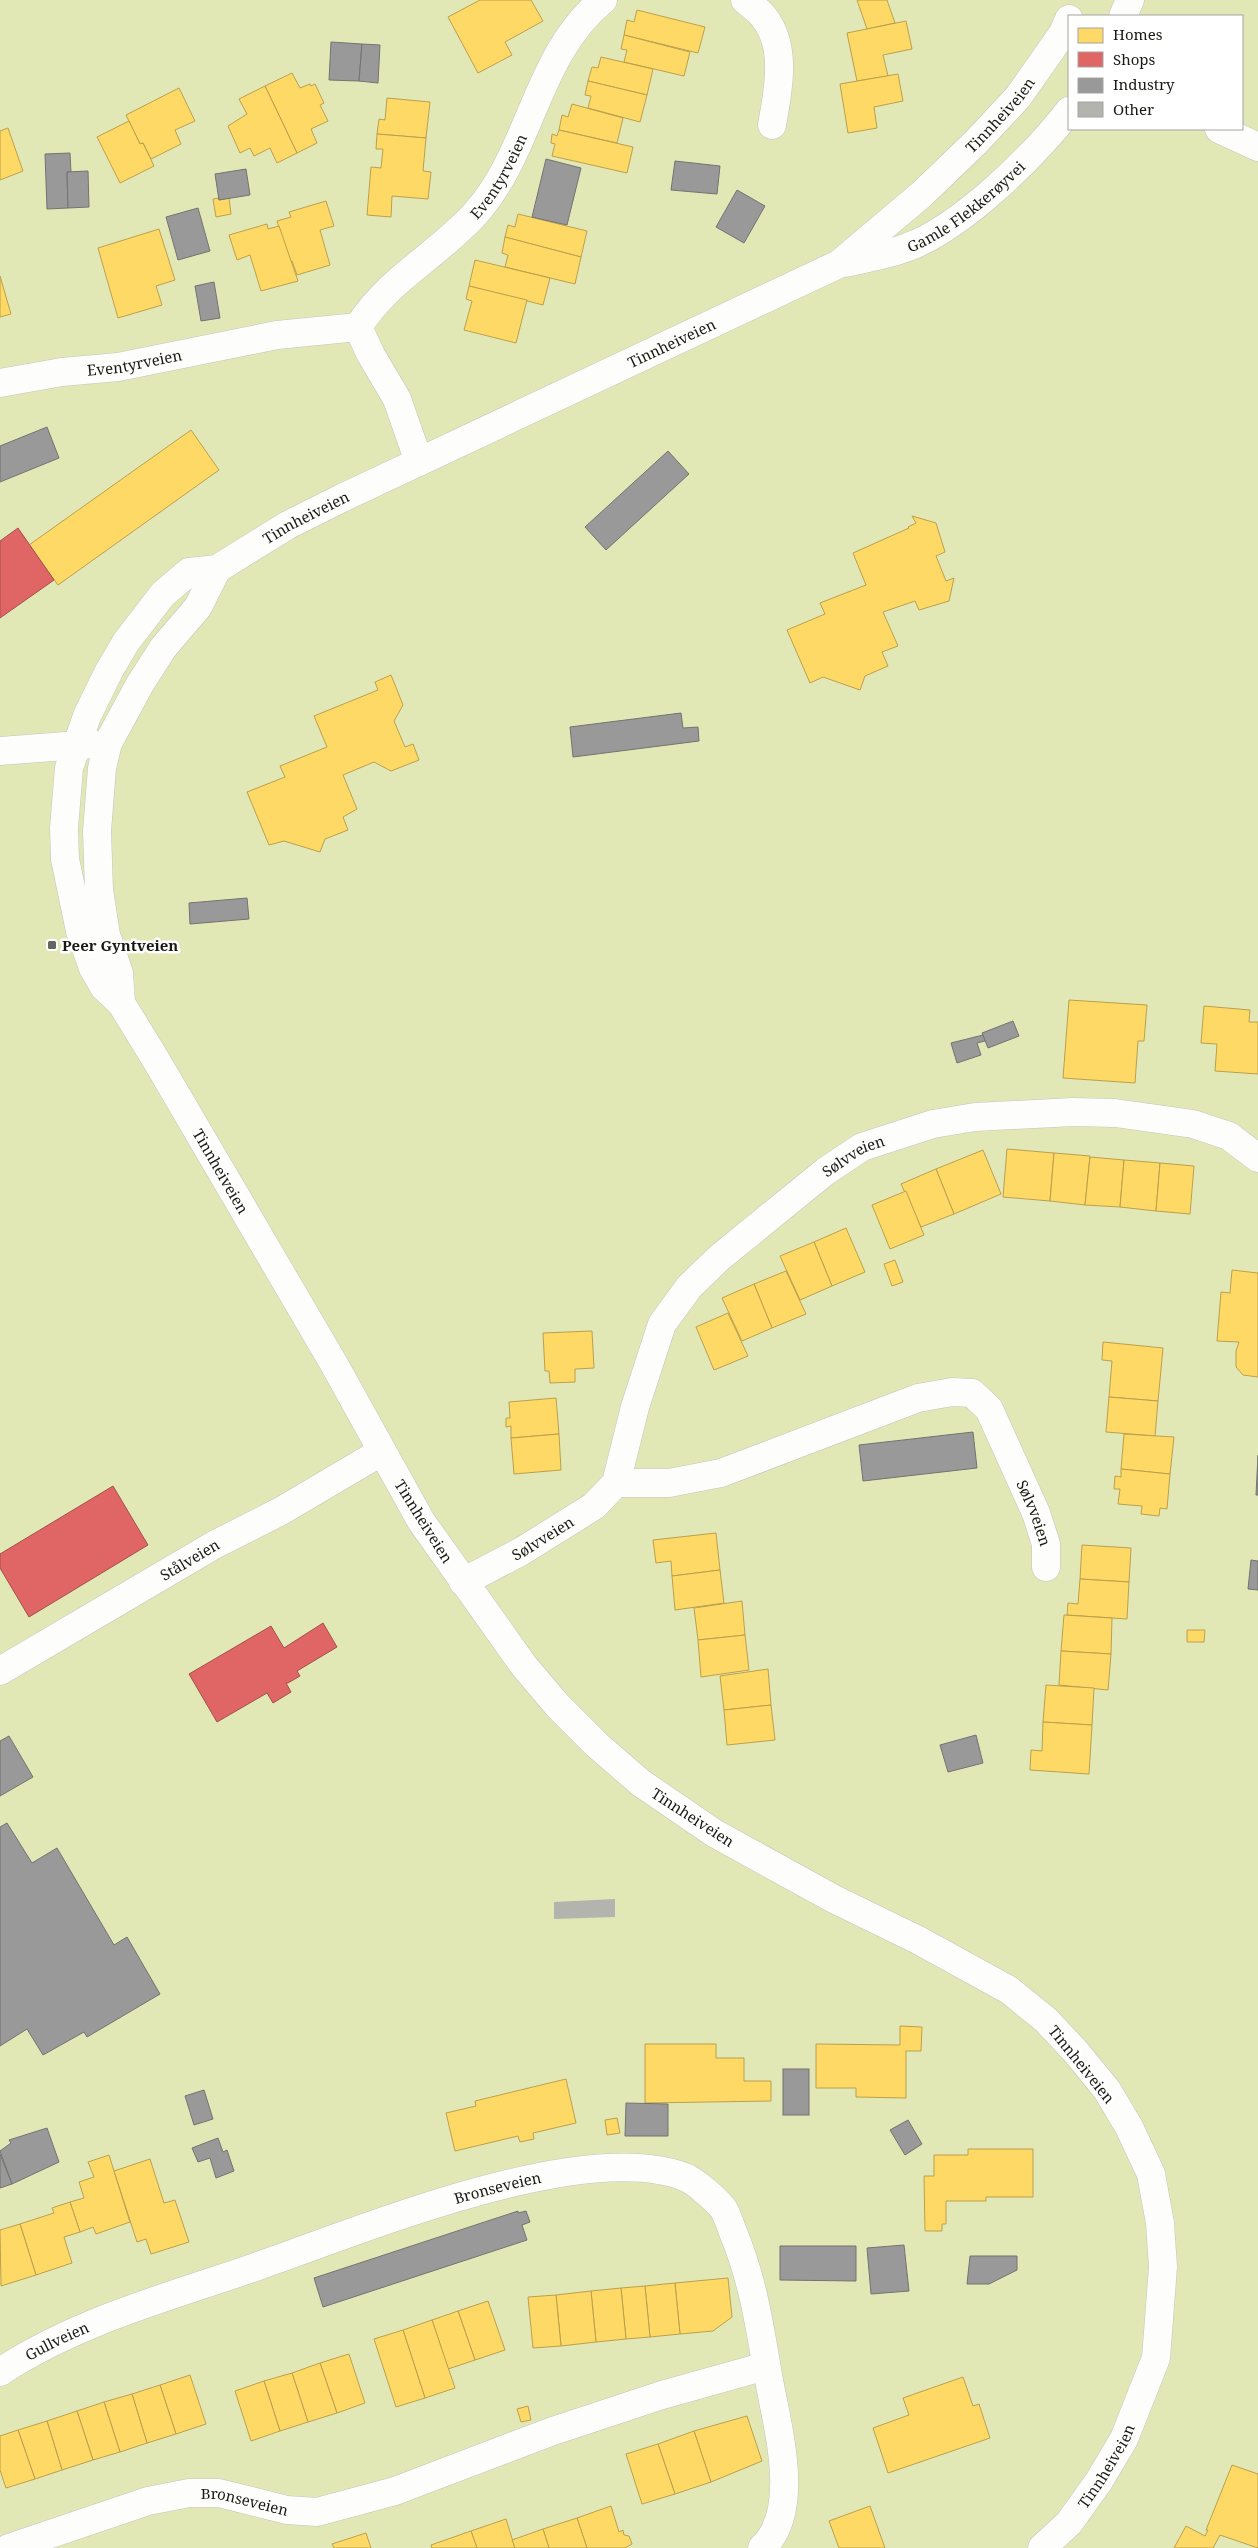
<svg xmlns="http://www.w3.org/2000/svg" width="1258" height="2548" font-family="'Noto Serif',serif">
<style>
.green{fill:#e2e8b5;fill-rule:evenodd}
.homes{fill:#ffd966;stroke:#baa04e}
.shops{fill:#e06666;stroke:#a54f4e}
.industry{fill:#999;stroke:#737371}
.building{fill:#b4b4af}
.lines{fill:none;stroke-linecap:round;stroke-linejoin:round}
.minor-casing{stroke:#c4c4bf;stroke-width:29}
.minor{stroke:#fdfdfc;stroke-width:28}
.poi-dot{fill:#656660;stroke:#fff;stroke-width:2}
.labels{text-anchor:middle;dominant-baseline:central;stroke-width:5;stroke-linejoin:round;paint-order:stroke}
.street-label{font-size:15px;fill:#1a1a15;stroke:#fff}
.poi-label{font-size:15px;font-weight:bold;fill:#1a1a15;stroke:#fff;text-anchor:start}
</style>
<rect width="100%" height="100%" fill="#f1f2ea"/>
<!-- green -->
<path class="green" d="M0 0H1258V2548H0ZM1069 16H1242V129H1069Z"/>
<!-- homes -->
<g class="homes">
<path d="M480 0H531L543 21 505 42 512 55 478 73 448 17Z"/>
<path d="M857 0H887L895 23 867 29Z"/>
<path d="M637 10 705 27 698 53 624 35 627 20 634 22Z"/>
<path d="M906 21 912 49 883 55 888 76 857 81 847 33Z"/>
<path d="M624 35 690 52 684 76 624 62 627 50 621 49Z"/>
<path d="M601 57 653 69 647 95 588 81 592 67 598 68Z"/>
<path d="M292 73 300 88 310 84 311 86 315 84 324 103 320 105 328 121 311 129 317 143 297 153 265 86Z"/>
<path d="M898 74 903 101 874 107 877 128 848 133 840 84Z"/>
<path d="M588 81 647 95 640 122 588 108 591 96 585 95Z"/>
<path d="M265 86 297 153 277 163 270 148 254 156 250 148 240 153 228 126 247 114 239 99Z"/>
<path d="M179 88 195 121 175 130 181 144 151 159 143 143 140 144 126 115Z"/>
<path d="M387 98 430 102 426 138 377 134 379 119 385 120Z"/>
<path d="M572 104 623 118 617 143 559 130 562 115 568 117Z"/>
<path d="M129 121 140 144 143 143 154 166 120 183 97 137Z"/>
<path d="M8 128 23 171 0 180V131Z"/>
<path d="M559 130 633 147 627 173 552 156 555 144 551 143 552 134 557 136Z"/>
<path d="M377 134 426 138 423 171 431 172 428 199 392 196 391 217 367 215 371 167 381 168 383 149H376Z"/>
<path d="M219 198V200L229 198 231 214 216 217 213 199Z"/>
<path d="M326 201 334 226 320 230 330 265 297 275 292 261 289 262 277 221 291 217 289 212Z"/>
<path d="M518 214 587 231 581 257 505 237 508 225 515 227Z"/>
<path d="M267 224 268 229 279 226 298 281 261 291 250 255 237 260 229 235Z"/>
<path d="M159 229 175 280 156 286 162 305 118 318 98 248Z"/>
<path d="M505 237 581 257 575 284 505 267 508 255 502 253Z"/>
<path d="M475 260 550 278 543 305 469 286Z"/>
<path d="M0 276 11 314 0 317Z"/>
<path d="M469 286 527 300 516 343 464 330 472 301 466 299Z"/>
<path d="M191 430 219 470 58 585 29 545Z"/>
<path d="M912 516 936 523 945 552 936 556 946 581 954 578 949 601 919 610 915 601 883 612 898 646 882 652 888 666 865 676 860 690 823 677 810 683 787 630 825 614 820 603 866 585 853 553 909 528 908 527 916 523Z"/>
<path d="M391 675 403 705 394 721 405 747 413 744 419 760 391 771 374 762 343 775 357 809 343 817 348 830 325 839 320 852 284 841 269 845 247 792 285 777 280 766 327 747 314 716 378 690 375 682Z"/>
<path d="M1069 1000 1147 1005 1144 1041H1138L1135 1083 1063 1078Z"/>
<path d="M1204 1006 1250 1010 1249 1022H1258V1074L1215 1071 1217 1044 1201 1043Z"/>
<path d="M1007 1149 1054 1153 1050 1201 1003 1197Z"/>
<path d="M983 1150 1001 1194 954 1214 936 1169Z"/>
<path d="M1054 1153 1090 1156 1085 1205 1050 1201Z"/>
<path d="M1090 1157 1124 1160 1120 1207 1085 1205Z"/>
<path d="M1124 1160 1160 1163 1156 1211 1120 1207Z"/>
<path d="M1160 1163 1194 1166 1190 1214 1156 1211Z"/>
<path d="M936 1169 954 1214 921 1227 901 1184Z"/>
<path d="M906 1191 924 1235 890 1249 872 1205Z"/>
<path d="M846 1228 865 1272 832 1286 814 1242Z"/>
<path d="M814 1242 832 1286 800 1300 780 1256Z"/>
<path d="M895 1260 903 1282 892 1286 884 1264Z"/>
<path d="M1232 1270 1258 1273V1377L1243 1375 1236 1367V1351L1239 1342 1217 1341 1221 1292 1230 1293Z"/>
<path d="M786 1271 806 1314 772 1328 754 1284Z"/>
<path d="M754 1284 772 1328 742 1341 722 1298Z"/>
<path d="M728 1313 748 1356 714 1370 696 1327Z"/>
<path d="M592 1331 594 1368 575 1369V1382L550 1383 549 1371H545L543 1333Z"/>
<path d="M1103 1342 1163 1348 1158 1401 1109 1397 1112 1361 1102 1360Z"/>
<path d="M1109 1397 1158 1401 1155 1436 1106 1432Z"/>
<path d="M556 1398 559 1434 511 1438V1426L506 1427V1418H510L509 1402Z"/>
<path d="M559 1434 561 1470 514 1474 511 1438Z"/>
<path d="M1124 1434 1174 1437 1170 1474 1121 1469Z"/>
<path d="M1121 1469 1170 1474 1167 1509 1160 1508 1159 1516 1141 1514 1142 1506 1118 1504 1120 1489H1114L1115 1476 1121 1477Z"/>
<path d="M716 1533 720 1570 672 1576 671 1561 656 1563 653 1540Z"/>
<path d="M1082 1545 1131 1548 1129 1582 1080 1579Z"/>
<path d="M720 1570 724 1603 675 1610 672 1576Z"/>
<path d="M1080 1579 1129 1582 1127 1619 1067 1615 1068 1603 1078 1604Z"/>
<path d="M742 1601 745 1635 698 1640 694 1608Z"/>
<path d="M1064 1615 1112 1618 1111 1654 1061 1651Z"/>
<path d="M1187 1630H1205L1204 1642H1187Z"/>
<path d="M745 1635 749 1670 701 1677 698 1640Z"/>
<path d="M1061 1651 1111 1654 1108 1690 1059 1685Z"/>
<path d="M768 1669 771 1705 724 1710 720 1676Z"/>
<path d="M1046 1685 1094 1688 1092 1725 1043 1722Z"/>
<path d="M771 1705 775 1740 727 1745 724 1710Z"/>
<path d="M1043 1722 1092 1725 1089 1774 1030 1770 1031 1750 1042 1751Z"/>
<path d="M900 2026 922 2027 921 2051H906V2098L856 2097V2088H816V2044L900 2045Z"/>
<path d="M645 2044H716V2058H744V2081H771V2101L645 2103Z"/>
<path d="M566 2079 576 2123 533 2133 534 2139 520 2142 518 2136 455 2151 446 2113 476 2106 475 2101Z"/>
<path d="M617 2118 620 2133 607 2135 605 2120Z"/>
<path d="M968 2149H1033V2197H986V2201H946V2224H942V2231H925L924 2176H934V2155H968Z"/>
<path d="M109 2155 130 2222 96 2234 93 2227 80 2232 70 2202 84 2198 79 2182 94 2177 88 2162Z"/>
<path d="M150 2159 164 2203 175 2200 189 2242 151 2254 146 2239 137 2242 114 2171Z"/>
<path d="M70 2202 80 2232 64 2237 72 2263 36 2275 20 2224 54 2213 52 2208Z"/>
<path d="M20 2224 36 2275 1 2286 0 2230Z"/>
<path d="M728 2278 732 2317 713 2331 680 2334 675 2283Z"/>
<path d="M675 2283 680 2334 650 2337 645 2286Z"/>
<path d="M645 2286 650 2337 626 2339 621 2288Z"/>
<path d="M621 2288 626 2339 596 2342 591 2291Z"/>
<path d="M591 2291 596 2342 561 2346 556 2295Z"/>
<path d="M556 2295 561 2346 533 2348 528 2297Z"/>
<path d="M488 2301 505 2350 475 2360 458 2311Z"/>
<path d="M458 2311 475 2360 448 2369 432 2320Z"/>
<path d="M432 2320 455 2388 425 2398 403 2330Z"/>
<path d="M403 2330 425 2398 396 2407 374 2339Z"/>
<path d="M349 2354 365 2403 337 2413 320 2363Z"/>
<path d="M320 2363 337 2413 308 2422 292 2373Z"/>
<path d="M292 2373 308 2422 280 2431 264 2381Z"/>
<path d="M190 2375 206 2424 176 2434 160 2385Z"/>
<path d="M963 2377 973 2406 979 2404 990 2438 888 2473 873 2428 909 2415 903 2398Z"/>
<path d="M264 2381 280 2431 251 2441 235 2391Z"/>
<path d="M160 2385 176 2434 147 2443 132 2394Z"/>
<path d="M132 2394 147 2443 120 2452 104 2402Z"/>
<path d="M104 2402 120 2452 93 2460 77 2411Z"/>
<path d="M528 2406 531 2420 521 2422 517 2409Z"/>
<path d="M77 2411 93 2460 62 2470 47 2421Z"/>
<path d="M747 2416 762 2461 711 2482 694 2431Z"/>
<path d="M47 2421 62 2470 35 2479 18 2430Z"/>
<path d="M18 2430 35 2479 6 2488 0 2470V2436Z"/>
<path d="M694 2431 711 2482 675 2494 658 2444Z"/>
<path d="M658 2444 675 2494 642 2504 626 2454Z"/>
<path d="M1232 2465 1258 2474V2548L1220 2535 1213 2548H1174L1186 2526 1205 2536 1208 2530H1206Z"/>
<path d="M611 2506 619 2532 623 2530 624 2535 629 2536 632 2544 625 2548H587L577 2518Z"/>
<path d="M870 2506 885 2548H839L829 2521Z"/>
<path d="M577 2518 587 2548H549L543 2529Z"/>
<path d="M506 2519 515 2548H477L471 2531Z"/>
<path d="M543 2529 549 2548H515L512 2540Z"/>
<path d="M471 2531 477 2548H432L431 2545Z"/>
<path d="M366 2533 371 2548H334L332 2544Z"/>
</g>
<!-- shops -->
<g class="shops">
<path d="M18 528 54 580 0 618V541Z"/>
<path d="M113 1486 148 1545 29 1617 0 1568V1554Z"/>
<path d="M323 1623 337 1647 297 1671 300 1676 288 1683H286L291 1692 273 1703 267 1693 217 1722 189 1674 271 1626 284 1648Z"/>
</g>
<!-- industry -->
<g class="industry">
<path d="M331 42 362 44 359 81 329 80Z"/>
<path d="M362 44 380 45 378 83 359 81Z"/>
<path d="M70 153 71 172H67L68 208 47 209 45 154Z"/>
<path d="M546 159 581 168 567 225 532 217Z"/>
<path d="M675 161 720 166 717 194 671 190Z"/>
<path d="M246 169 250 195 219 200 215 174Z"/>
<path d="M88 171 89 207 68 208 67 172Z"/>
<path d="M737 190 765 206 744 243 716 227Z"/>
<path d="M198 208 210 251 178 260 166 217Z"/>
<path d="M214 282 220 318 201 321 195 286Z"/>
<path d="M47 427 59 458 0 482V446Z"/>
<path d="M668 451 689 474 606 550 585 527Z"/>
<path d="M681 713 683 728 698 727 699 741 573 757 570 727Z"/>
<path d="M247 898 249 919 190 924 189 903Z"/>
<path d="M1013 1021 1019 1036 988 1048 982 1033Z"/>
<path d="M983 1035 985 1041 977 1043 981 1055 957 1063 951 1043Z"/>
<path d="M973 1432 977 1468 863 1481 859 1445Z"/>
<path d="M1258 1455V1495H1256Z"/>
<path d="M1251 1560 1258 1561V1590L1248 1589Z"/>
<path d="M976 1735 983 1763 948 1772 940 1745Z"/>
<path d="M9 1736 33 1777 0 1796V1741Z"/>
<path d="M7 1823 32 1863 57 1848 114 1945 127 1937 160 1994 87 2037 84 2032 43 2055 27 2029 0 2046V1827Z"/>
<rect x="783" y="2069" width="26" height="46"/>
<path d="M204 2090 213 2119 194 2125 185 2096Z"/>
<path d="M626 2103 668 2104V2136H625Z"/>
<path d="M908 2120 922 2144 905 2155 890 2130Z"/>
<path d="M47 2128 59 2162 12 2184 0 2151 11 2143 9 2140Z"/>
<path d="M218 2138 223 2152 227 2150 234 2171 216 2178 210 2158 198 2162 192 2148Z"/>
<path d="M0 2154 12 2184 0 2188Z"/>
<path d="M518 2211V2213L526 2211 530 2222 522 2225 527 2240 323 2307 314 2278Z"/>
<path d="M904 2245 909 2291 871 2294 867 2248Z"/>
<path d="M780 2246H856V2281L780 2280Z"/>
<path d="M970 2256H1017V2270L989 2284H967Z"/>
</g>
<!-- building -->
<path class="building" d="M615 1899V1917L554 1919V1902Z"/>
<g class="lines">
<defs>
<g id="minor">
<path d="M745 0C751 5 758 10 763 16 788 46 778 91 772 125"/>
<path d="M1123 16 1130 0"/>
<path d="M1219 129 1258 147"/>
<path id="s1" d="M845 263C866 258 888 255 908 247 962 227 1034 156 1069 111"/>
<path id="s2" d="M358 327C388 279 438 255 475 214 532 151 535 55 603 0"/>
<path id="s3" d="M0 383 62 372 118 367 277 335 358 327 371 355 397 399 419 462"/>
<path d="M0 751 92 744"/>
<path d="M121 1003 119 973 106 935 99 890 97 831 102 768 108 743 140 684 163 648 198 607 217 569"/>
<path id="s4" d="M616 1483H669L721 1473 918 1398 952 1392 972 1393 989 1409 1036 1513 1046 1544V1567"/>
<path id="s5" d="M463 1582 522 1551 594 1506 616 1483 635 1407 662 1324 689 1287 719 1258 826 1171 862 1147 933 1124 975 1117 1073 1112 1115 1113 1193 1124 1229 1136 1258 1158"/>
<path id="s6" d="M0 1671 214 1545 281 1511 381 1452"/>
<path id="s7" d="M0 2372C78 2320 173 2296 261 2265 362 2230 587 2136 687 2178 697 2183 714 2198 722 2207 727 2213 730 2225 733 2232 752 2278 759 2321 767 2369 775 2420 804 2509 762 2548"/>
<path id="s8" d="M9 2548 148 2501 189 2493H219L287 2510 317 2512 395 2491 553 2431 662 2395 766 2366"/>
<path id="s9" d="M1042 2548 1069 2523 1099 2481 1124 2439 1156 2358 1163 2267 1160 2223 1151 2174 1129 2127 1107 2090 1076 2052 1046 2020 1009 1990 918 1940 834 1899 714 1833 641 1783 597 1745 558 1706 524 1666 421 1521 334 1364 156 1060 121 1003 104 987 93 968 80 931 65 859 64 828 69 768 87 716 109 671 126 642 163 594 189 572 217 569 288 525 342 498 839 264 922 194 977 141 1018 97 1063 33 1069 19"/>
</g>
</defs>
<!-- minor casing -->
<use href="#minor" class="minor-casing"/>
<!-- minor -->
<use href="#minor" class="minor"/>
</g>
<!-- markers -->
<rect class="poi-dot" x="47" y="940" width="10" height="10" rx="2.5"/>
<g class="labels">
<!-- street labels -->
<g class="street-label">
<text stroke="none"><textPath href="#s9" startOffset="3434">Tinnheiveien</textPath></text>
<text stroke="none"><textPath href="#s2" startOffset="208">Eventyrveien</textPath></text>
<text stroke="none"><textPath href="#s1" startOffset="136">Gamle Flekkerøyvei</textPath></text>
<text stroke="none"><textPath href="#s9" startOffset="3029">Tinnheiveien</textPath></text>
<text stroke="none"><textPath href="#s3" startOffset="136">Eventyrveien</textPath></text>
<text stroke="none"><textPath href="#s9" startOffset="2624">Tinnheiveien</textPath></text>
<text stroke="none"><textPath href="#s5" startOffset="606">Sølvveien</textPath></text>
<text transform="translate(221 1171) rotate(60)">Tinnheiveien</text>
<text stroke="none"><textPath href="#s4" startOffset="508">Sølvveien</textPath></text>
<text transform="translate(424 1521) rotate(58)">Tinnheiveien</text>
<text stroke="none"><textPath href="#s5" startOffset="91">Sølvveien</textPath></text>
<text stroke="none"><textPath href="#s6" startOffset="220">Stålveien</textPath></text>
<text transform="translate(693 1817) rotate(33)">Tinnheiveien</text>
<text transform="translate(1082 2064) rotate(51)">Tinnheiveien</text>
<text stroke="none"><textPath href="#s7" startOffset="532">Bronseveien</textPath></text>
<text stroke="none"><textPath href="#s7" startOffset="65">Gullveien</textPath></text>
<text stroke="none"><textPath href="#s9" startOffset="105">Tinnheiveien</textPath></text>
<text stroke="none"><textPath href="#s8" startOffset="245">Bronseveien</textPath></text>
</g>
<!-- poi labels -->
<g class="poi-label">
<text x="62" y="945">Peer Gyntveien</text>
</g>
</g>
<!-- legend -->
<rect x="1068" y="15" width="175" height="115" fill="#ffffff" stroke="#a3a3a1"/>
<rect x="1078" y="28" width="25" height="15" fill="#ffd966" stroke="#a3a3a1"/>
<text x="1113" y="40" font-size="15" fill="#1a1a15">Homes</text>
<rect x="1078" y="52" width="25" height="15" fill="#e06666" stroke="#a3a3a1"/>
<text x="1113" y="65" font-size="15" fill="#1a1a15">Shops</text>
<rect x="1078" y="78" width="25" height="15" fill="#999999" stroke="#a3a3a1"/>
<text x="1113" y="90" font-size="15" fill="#1a1a15">Industry</text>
<rect x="1078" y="102" width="25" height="15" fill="#b4b4af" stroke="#a3a3a1"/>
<text x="1113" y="115" font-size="15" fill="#1a1a15">Other</text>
</svg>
